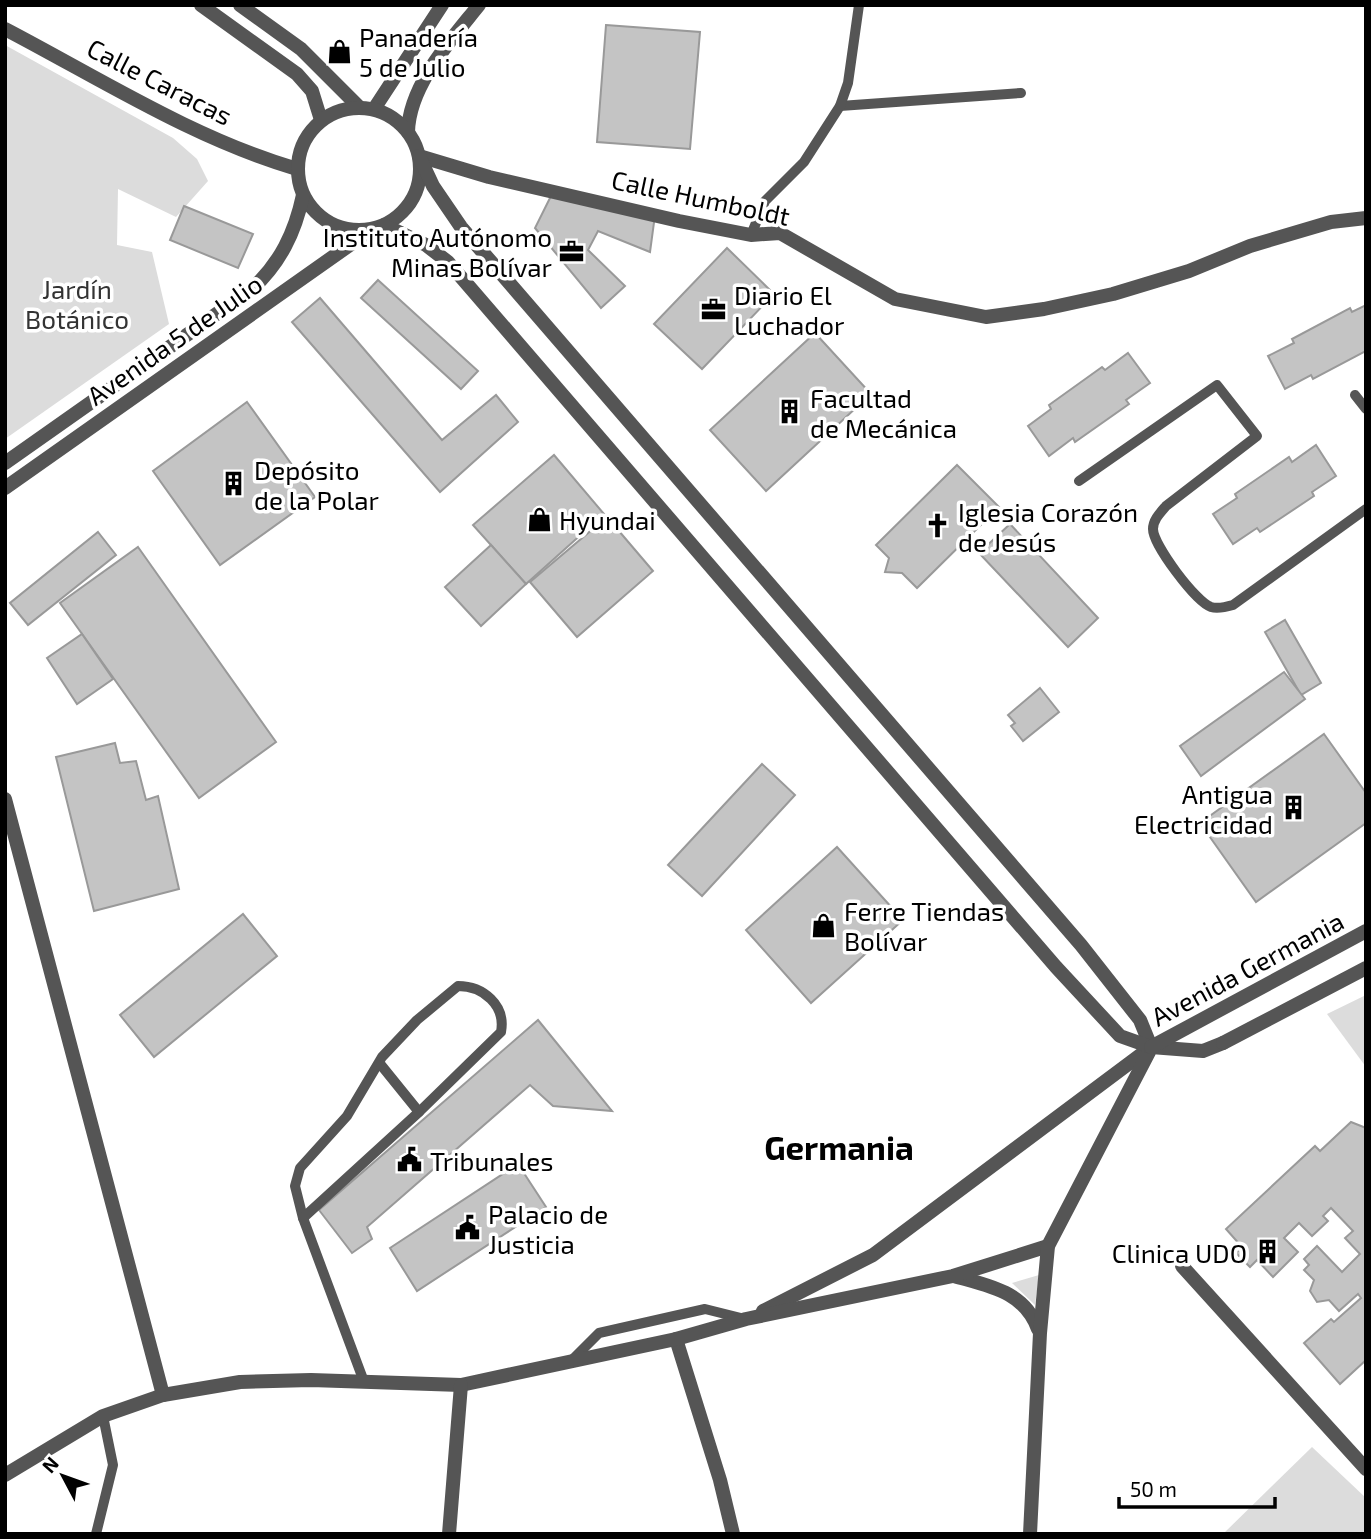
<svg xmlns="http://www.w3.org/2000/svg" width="1371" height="1539" font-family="'Exo 2',sans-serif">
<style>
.green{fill:#dcdcdc}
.building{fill:#c4c4c4;stroke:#999;stroke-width:2}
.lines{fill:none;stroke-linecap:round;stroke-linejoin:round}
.service{stroke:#555;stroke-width:10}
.minor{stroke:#555;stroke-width:14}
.tertiary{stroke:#555;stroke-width:14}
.labels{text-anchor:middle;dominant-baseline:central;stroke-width:7;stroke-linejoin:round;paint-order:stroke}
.poi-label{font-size:26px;fill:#000;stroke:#fff;text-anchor:start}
.street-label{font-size:26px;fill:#000;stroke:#fff}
.park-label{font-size:26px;fill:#333;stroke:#fff}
.district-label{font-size:33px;font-weight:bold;fill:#000;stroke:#fff}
</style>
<rect width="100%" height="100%" fill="#fff"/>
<!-- green -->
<g class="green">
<path d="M5 45 173 138 197 159 208 181 176 217 118 189 117 245 152 252 169 324 5 439Z"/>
<path d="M1366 995V1067L1327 1014Z"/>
<path d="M1039 1275 1035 1305 1012 1283Z"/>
<path d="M1312 1447 1366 1498V1534H1223Z"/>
</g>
<!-- building -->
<g class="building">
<path d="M606 25 700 32 690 149 597 142Z"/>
<path d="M552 194 655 215 650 252 598 231 588 250 625 286 601 308 535 228Z"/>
<path d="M184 206 253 234 238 268 170 240Z"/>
<path d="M727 248 774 294 702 369 654 324Z"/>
<path d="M378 280 478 371 461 389 361 298Z"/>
<path d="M320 298 442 440 496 395 518 422 440 492 292 322Z"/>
<path d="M1366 305V351L1313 379 1311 375 1285 389 1268 356 1294 343 1292 339 1350 308 1352 312Z"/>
<path d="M815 333 871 394 766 491 710 430Z"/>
<path d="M1128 353 1150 383 1126 400 1129 404 1075 442 1073 438 1049 456 1028 426 1051 409 1049 405 1102 367 1105 370Z"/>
<path d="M247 402 315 497 220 565 153 471Z"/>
<path d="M1316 445 1336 476 1312 492 1314 496 1260 532 1257 528 1233 544 1213 514 1237 498 1235 494 1289 457 1292 462Z"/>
<path d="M554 455 604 514 526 584 473 525Z"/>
<path d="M957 465 999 507 917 588 902 573 885 572 889 558 876 545Z"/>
<path d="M607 517 653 571 577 637 530 582Z"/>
<path d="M1010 524 1098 618 1068 647 979 553Z"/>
<path d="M98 532 116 555 28 625 10 603Z"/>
<path d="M491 545 526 584 481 626 445 587Z"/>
<path d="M138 547 276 742 199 798 60 603Z"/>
<path d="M1285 620 1321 683 1301 695 1265 632Z"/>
<path d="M82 634 113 679 77 704 47 658Z"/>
<path d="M1284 672 1305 699 1201 776 1180 746Z"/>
<path d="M1040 688 1059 712 1023 741 1011 726 1015 723 1008 715Z"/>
<path d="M1324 734 1366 793V823L1256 902 1200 823Z"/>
<path d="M115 743 120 763 136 761 146 800 158 796 179 889 94 911 56 757Z"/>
<path d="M762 764 795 795 702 896 668 865Z"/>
<path d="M837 847 903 920 811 1003 746 930Z"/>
<path d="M243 914 277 956 154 1057 120 1015Z"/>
<path d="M538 1020 612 1111 553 1106 530 1085 367 1227 372 1239 352 1253 319 1210Z"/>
<path d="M1351 1122 1366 1128V1360L1340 1384 1304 1343 1331 1319 1334 1322 1361 1298 1358 1294 1339 1311 1329 1300 1317 1302 1310 1291 1314 1280 1304 1270 1309 1265 1304 1259 1317 1246 1342 1272 1360 1254 1345 1238 1353 1231 1331 1208 1323 1216 1328 1221 1312 1236 1299 1223 1284 1238 1298 1252 1273 1277 1257 1260 1250 1267 1236 1253 1242 1247 1226 1229 1315 1146 1320 1151Z"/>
<path d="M518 1164 546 1207 417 1291 390 1248Z"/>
</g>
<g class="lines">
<!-- service -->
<g class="service">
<path d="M840 106 1021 93"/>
<path d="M751 235 765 201 804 162 840 106 848 83 859 5"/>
<path d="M1355 395 1366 409"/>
<path d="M1079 481 1217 385 1257 436 1166 506C1160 513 1153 520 1153 529 1153 545 1196 602 1211 607 1218 609 1226 607 1233 605L1366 509"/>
<path d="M303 1218 295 1186 300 1168 347 1116 382 1057 417 1020 458 986C483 986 506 1005 501 1032L419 1112"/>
<path d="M571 1361 599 1333 705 1309 745 1319"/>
<path d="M363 1379 303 1218 419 1112 381 1065"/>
<path d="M96 1534 113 1465 103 1416"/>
</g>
<!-- minor -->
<g class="minor">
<path d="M5 29C99 78 194 139 297 169"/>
<path d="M374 109 442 5"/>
<path d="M408 132C409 85 451 40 479 5"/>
<path d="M419 156 489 177 679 221 751 235 780 233 895 299 986 317 1044 309 1113 294 1189 271 1250 246 1331 222 1366 218"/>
<path d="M5 799 163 1395"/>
<path d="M1182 1266 1366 1469"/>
<path d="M954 1276C989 1286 1024 1291 1038 1329"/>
<path d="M763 1311 873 1255 1151 1047 1203 1051 1223 1043"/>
<path d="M676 1339 720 1480 733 1534"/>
<path d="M5 1475 103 1416 163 1395 240 1382 311 1380 461 1385 676 1339 746 1319 953 1276 1048 1246"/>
<path d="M449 1534 461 1385"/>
<path d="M1030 1534 1040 1333 1048 1246 1149 1052"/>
</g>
<!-- tertiary -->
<g class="tertiary">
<path d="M201 5 297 74 312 91 321 120"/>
<path d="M240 5 301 49 360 108"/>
<circle cx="359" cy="169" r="61"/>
<path d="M419 156 433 186 461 227 1081 945 1140 1020 1151 1047"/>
<path d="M384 225 426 245 448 262 1056 967 1120 1036 1151 1047"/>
<path d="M5 463 252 289C280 263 295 233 303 195"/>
<path d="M5 488 371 230"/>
<path d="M1223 1043 1366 968"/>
<path d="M1151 1047 1366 931"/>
</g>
</g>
<!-- icons -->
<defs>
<symbol id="shop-bare" viewBox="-9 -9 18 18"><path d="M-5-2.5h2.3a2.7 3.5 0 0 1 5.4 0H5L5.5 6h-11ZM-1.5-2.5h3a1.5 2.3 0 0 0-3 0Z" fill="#000" stroke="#fff" stroke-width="2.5" paint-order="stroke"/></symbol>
<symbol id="office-bare" viewBox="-9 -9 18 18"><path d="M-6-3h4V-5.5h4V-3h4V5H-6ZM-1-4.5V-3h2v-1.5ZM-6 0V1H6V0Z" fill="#000" stroke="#fff" stroke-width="2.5" paint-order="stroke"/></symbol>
<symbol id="building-bare" viewBox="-9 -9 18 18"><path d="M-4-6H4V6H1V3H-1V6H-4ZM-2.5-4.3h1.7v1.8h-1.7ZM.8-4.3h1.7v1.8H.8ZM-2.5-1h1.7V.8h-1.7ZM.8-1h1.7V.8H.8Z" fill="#000" stroke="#fff" stroke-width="2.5" paint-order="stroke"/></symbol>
<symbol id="church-bare" viewBox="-9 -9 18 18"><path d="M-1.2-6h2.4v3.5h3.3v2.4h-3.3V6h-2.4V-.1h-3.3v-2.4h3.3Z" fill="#000" stroke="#fff" stroke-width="2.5" paint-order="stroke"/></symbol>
<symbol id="civic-bare" viewBox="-9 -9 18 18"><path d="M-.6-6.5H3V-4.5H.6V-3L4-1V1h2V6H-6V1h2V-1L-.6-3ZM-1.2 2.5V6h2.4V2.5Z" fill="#000" stroke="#fff" stroke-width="2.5" paint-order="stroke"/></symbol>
</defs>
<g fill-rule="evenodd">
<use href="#shop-bare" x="322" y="34" width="35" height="35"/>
<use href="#office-bare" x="554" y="234" width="35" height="35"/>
<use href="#office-bare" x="696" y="292" width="35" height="35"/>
<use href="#building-bare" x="772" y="394" width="35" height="35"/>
<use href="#building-bare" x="216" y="466" width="35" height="35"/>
<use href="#shop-bare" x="522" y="502" width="35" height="35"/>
<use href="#church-bare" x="920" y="508" width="35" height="35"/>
<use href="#building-bare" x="1276" y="790" width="35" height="35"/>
<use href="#shop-bare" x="806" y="908" width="35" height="35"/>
<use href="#civic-bare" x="392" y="1142" width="35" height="35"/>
<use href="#civic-bare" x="450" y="1210" width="35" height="35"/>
<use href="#building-bare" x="1250" y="1234" width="35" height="35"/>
</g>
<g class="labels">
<!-- poi labels -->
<g class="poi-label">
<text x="359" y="36">Panadería<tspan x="359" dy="30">5 de Julio</tspan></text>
<text x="552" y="236" text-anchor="end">Instituto Autónomo<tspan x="552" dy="30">Minas Bolívar</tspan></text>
<text x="734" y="294">Diario El<tspan x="734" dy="30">Luchador</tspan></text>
<text x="810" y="397">Facultad<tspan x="810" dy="30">de Mecánica</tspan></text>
<text x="254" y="469">Depósito<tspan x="254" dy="30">de la Polar</tspan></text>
<text x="958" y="511">Iglesia Corazón<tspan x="958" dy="30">de Jesús</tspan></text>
<text x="559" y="519">Hyundai</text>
<text x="1273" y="793" text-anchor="end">Antigua<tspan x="1273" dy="30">Electricidad</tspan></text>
<text x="844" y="910">Ferre Tiendas<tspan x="844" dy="30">Bolívar</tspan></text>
<text x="430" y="1160">Tribunales</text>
<text x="488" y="1213">Palacio de<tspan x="488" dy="30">Justicia</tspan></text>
<text x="1247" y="1252" text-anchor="end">Clinica UDO</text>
</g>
<!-- street labels -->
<g class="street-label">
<text transform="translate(160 81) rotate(27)">Calle Caracas</text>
<text transform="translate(701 197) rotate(12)">Calle Humboldt</text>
<text transform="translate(174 339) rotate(-35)">Avenida 5 de Julio</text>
<text transform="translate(1247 968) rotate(-28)">Avenida Germania</text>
</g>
<!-- park labels -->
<g class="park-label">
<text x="77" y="288">Jardín<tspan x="77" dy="30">Botánico</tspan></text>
</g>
<!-- district labels -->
<g class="district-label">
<text x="839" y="1147">Germania</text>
</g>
</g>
<!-- border -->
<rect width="1371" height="1539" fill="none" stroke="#000000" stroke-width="14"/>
<!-- north arrow -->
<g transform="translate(63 1476) rotate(311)" stroke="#ffffff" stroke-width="5" paint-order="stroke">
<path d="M0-5L12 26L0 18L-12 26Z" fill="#000000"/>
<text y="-10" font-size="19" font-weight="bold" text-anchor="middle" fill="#000000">N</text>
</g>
<!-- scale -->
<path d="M1119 1497v10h156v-10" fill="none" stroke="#000000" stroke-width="3.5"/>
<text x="1130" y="1497" font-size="21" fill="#000000" stroke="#ffffff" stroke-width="5" paint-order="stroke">50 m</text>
</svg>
